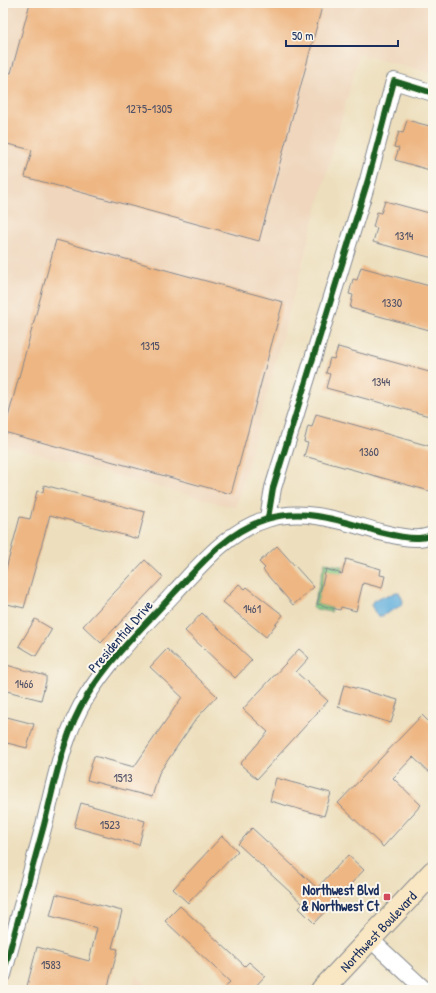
<svg xmlns="http://www.w3.org/2000/svg" width="436" height="993" font-family="'Patrick Hand',sans-serif">
<style>
.built{fill:#efd6bc}
.green{fill:#88cd87;stroke:#527e72}
.water{fill:#63b0dd;stroke:#3f709e}
.building{fill:#eeb682}
.lines{fill:none;stroke-linecap:round;stroke-linejoin:round}
.street-casing{stroke:#84878e;stroke-width:18}
.secondary-casing{stroke:#84878e;stroke-width:24}
.street{stroke:#fff;stroke-width:16}
.secondary{stroke:#f9e7c3;stroke-width:22}
.cycleway-casing{stroke:#fbf7ec;stroke-width:8}
.cycleway{stroke:#1b5e20;stroke-width:6}
.poi-dot{fill:#d1495b;stroke:#fbf7ec;stroke-width:1.5}
.labels{text-anchor:middle;dominant-baseline:central;stroke-width:4;stroke-linejoin:round;paint-order:stroke}
.number-label{font-size:12px;fill:#505167}
.street-label{font-size:14px;fill:#1b2f5e;stroke:#fbf7ec}
.poi-label{font-size:14px;font-weight:bold;fill:#1b2f5e;stroke:#fbf7ec;text-anchor:end}
</style>
<rect width="100%" height="100%" fill="#fbf7ec"/>
<filter id="ink" filterUnits="userSpaceOnUse"><feTurbulence type="fractalNoise" baseFrequency=".025" numOctaves="2"/><feDisplacementMap in="SourceGraphic" scale="8" xChannelSelector="R" yChannelSelector="G"/><feConvolveMatrix kernelMatrix="1 2 1 2 8 2 1 2 1" color-interpolation-filters="sRGB"/></filter>
<filter id="wash" filterUnits="userSpaceOnUse"><feTurbulence type="fractalNoise" baseFrequency=".012" numOctaves="4" result="noise"/><feDisplacementMap in="SourceGraphic" scale="16" xChannelSelector="R" yChannelSelector="G"/><feGaussianBlur stdDeviation="0.9" result="paint"/><feColorMatrix in="noise" values="0 0 0 0 0 0 0 0 0 0 0 0 0 0 0 0 0 1.4 0 .05"/><feComposite in="paint" operator="in"/></filter>
<g filter="url(#wash)">
<rect width="100%" height="100%" fill="#eddfbd"/>
<!-- built -->
<g class="built">
<path d="M3 3H433V74L359 54 236 508 8 446 3 463Z"/>
<path d="M136 975 152 990H132Z"/>
</g>
<!-- green -->
<path class="green" d="M325 563 344 567 342 574 326 570 317 604 332 608 331 612 313 608Z"/>
<!-- water -->
<path class="water" d="M396 592H399L403 601 402 605 382 616H377L371 605 373 601 383 596 386 597Z"/>
<g id="blocks">
<!-- building -->
<g class="building">
<path d="M30 3H323L259 241 25 177 32 150 3 143V71L11 73Z"/>
<path d="M407 120 433 127V171L395 160 399 148 394 147 399 132 403 133Z"/>
<path d="M385 201 433 214V258L373 242 377 228 373 227 377 212 381 213Z"/>
<path d="M56 240 283 302 231 494 4 432Z"/>
<path d="M361 267 433 287V331L350 308 353 295 349 294 353 279 357 280Z"/>
<path d="M338 347 433 373V417L326 388 330 374 326 373 330 358 334 359Z"/>
<path d="M316 414 433 447V492L304 456 308 443 304 442 308 426 312 427Z"/>
<path d="M44 485 145 512 138 539 50 515 24 608 3 603V580L20 517 30 519 37 491 43 492Z"/>
<path d="M277 546 314 587 293 605 263 570 265 568 259 562Z"/>
<path d="M346 559 381 569 380 575 385 576 382 588 363 583 356 611 341 607 340 610 317 604 326 569 342 574Z"/>
<path d="M145 560 163 577 101 643 83 626Z"/>
<path d="M239 584 245 589 247 587 283 615 266 637 223 602Z"/>
<path d="M202 613 252 660 235 678 185 631Z"/>
<path d="M35 619 52 629 36 656 19 646Z"/>
<path d="M167 649 217 696 196 719 159 773 152 797 87 780 94 756 134 767 182 697 150 667Z"/>
<path d="M299 649 309 658 296 672 328 701 257 779 240 764 268 732 243 709Z"/>
<path d="M3 664 46 676V681L41 700 3 690Z"/>
<path d="M344 685 398 700 391 723 338 707Z"/>
<path d="M422 715 433 726V776L413 757 393 778 421 805 383 847 338 803Z"/>
<path d="M3 716 34 724 27 748 3 742Z"/>
<path d="M276 778 331 793 324 816 270 801Z"/>
<path d="M81 803 145 821 139 845 74 827Z"/>
<path d="M252 828 317 888 348 855 364 870 314 923 299 908 303 904 238 844Z"/>
<path d="M222 836 238 851 188 903 173 889Z"/>
<path d="M56 894 122 911 112 948 118 949 107 990H26L37 947 89 961 97 928 50 916Z"/>
<path d="M180 906 245 966 249 962 265 976 252 990H223L230 982 165 921Z"/>
</g>
</g>
</g>
<g filter="url(#ink)">
<use href="#blocks" fill-opacity="0" stroke="#84878e" stroke-width="1"/>
<g class="lines">
<defs>
<g id="street">
<path d="M268 518 273 488 368 180 394 81 433 93"/>
<path d="M370 939 425 990"/>
<path d="M3 975C17 925 30 875 44 825 55 782 63 734 87 696 111 657 145 625 175 592 202 563 228 531 267 519 305 507 344 522 380 532 392 535 407 539 419 538 424 538 429 536 433 535"/>
</g>
<g id="secondary">
<path id="s1" d="M322 990 433 872"/>
</g>
</defs>
<!-- street casing -->
<use href="#street" class="street-casing"/>
<!-- secondary casing -->
<use href="#secondary" class="secondary-casing"/>
<!-- street -->
<use href="#street" class="street"/>
<!-- secondary -->
<use href="#secondary" class="secondary"/>
<defs>
<g id="cycleway">
<path d="M268 518 273 488 368 180 394 81 433 93"/>
<path d="M3 975C17 925 30 875 44 825 55 782 63 734 87 696 111 657 145 625 175 592 202 563 228 531 267 519 305 507 344 522 380 532 392 535 407 539 419 538 424 538 429 536 433 535"/>
</g>
</defs>
<!-- cycleway casing -->
<use href="#cycleway" class="cycleway-casing"/>
<!-- cycleway -->
<use href="#cycleway" class="cycleway"/>
</g>
</g>
<!-- markers -->
<rect class="poi-dot" x="383" y="893" width="8" height="8" rx="2"/>
<g class="labels">
<!-- number labels -->
<g class="number-label">
<text x="149" y="108">1275-1305</text>
<text x="404" y="235">1314</text>
<text x="392" y="302">1330</text>
<text x="150" y="345">1315</text>
<text x="381" y="381">1344</text>
<text x="369" y="451">1360</text>
<text x="252" y="608">1461</text>
<text x="24" y="683">1466</text>
<text x="123" y="777">1513</text>
<text x="110" y="824">1523</text>
<text x="51" y="964">1583</text>
</g>
<!-- street labels -->
<g class="street-label">
<text transform="translate(120 636) rotate(-49)">Presidential Drive</text>
<text stroke="none"><textPath href="#s1" startOffset="81">Northwest Boulevard</textPath></text>
</g>
<!-- poi labels -->
<g class="poi-label">
<text x="379" y="889">Northwest Blvd<tspan x="379" dy="16">&amp; Northwest Ct</tspan></text>
</g>
</g>
<!-- margin -->
<rect width="436" height="993" fill="none" stroke="#fbf7ec" stroke-width="16"/>
<!-- scale -->
<path d="M286 40v6h112v-6" fill="none" stroke="#1b2f5e" stroke-width="2"/>
<text x="292" y="40" font-size="12" fill="#1b2f5e" stroke="#fbf7ec" stroke-width="3" paint-order="stroke">50 m</text>
</svg>
